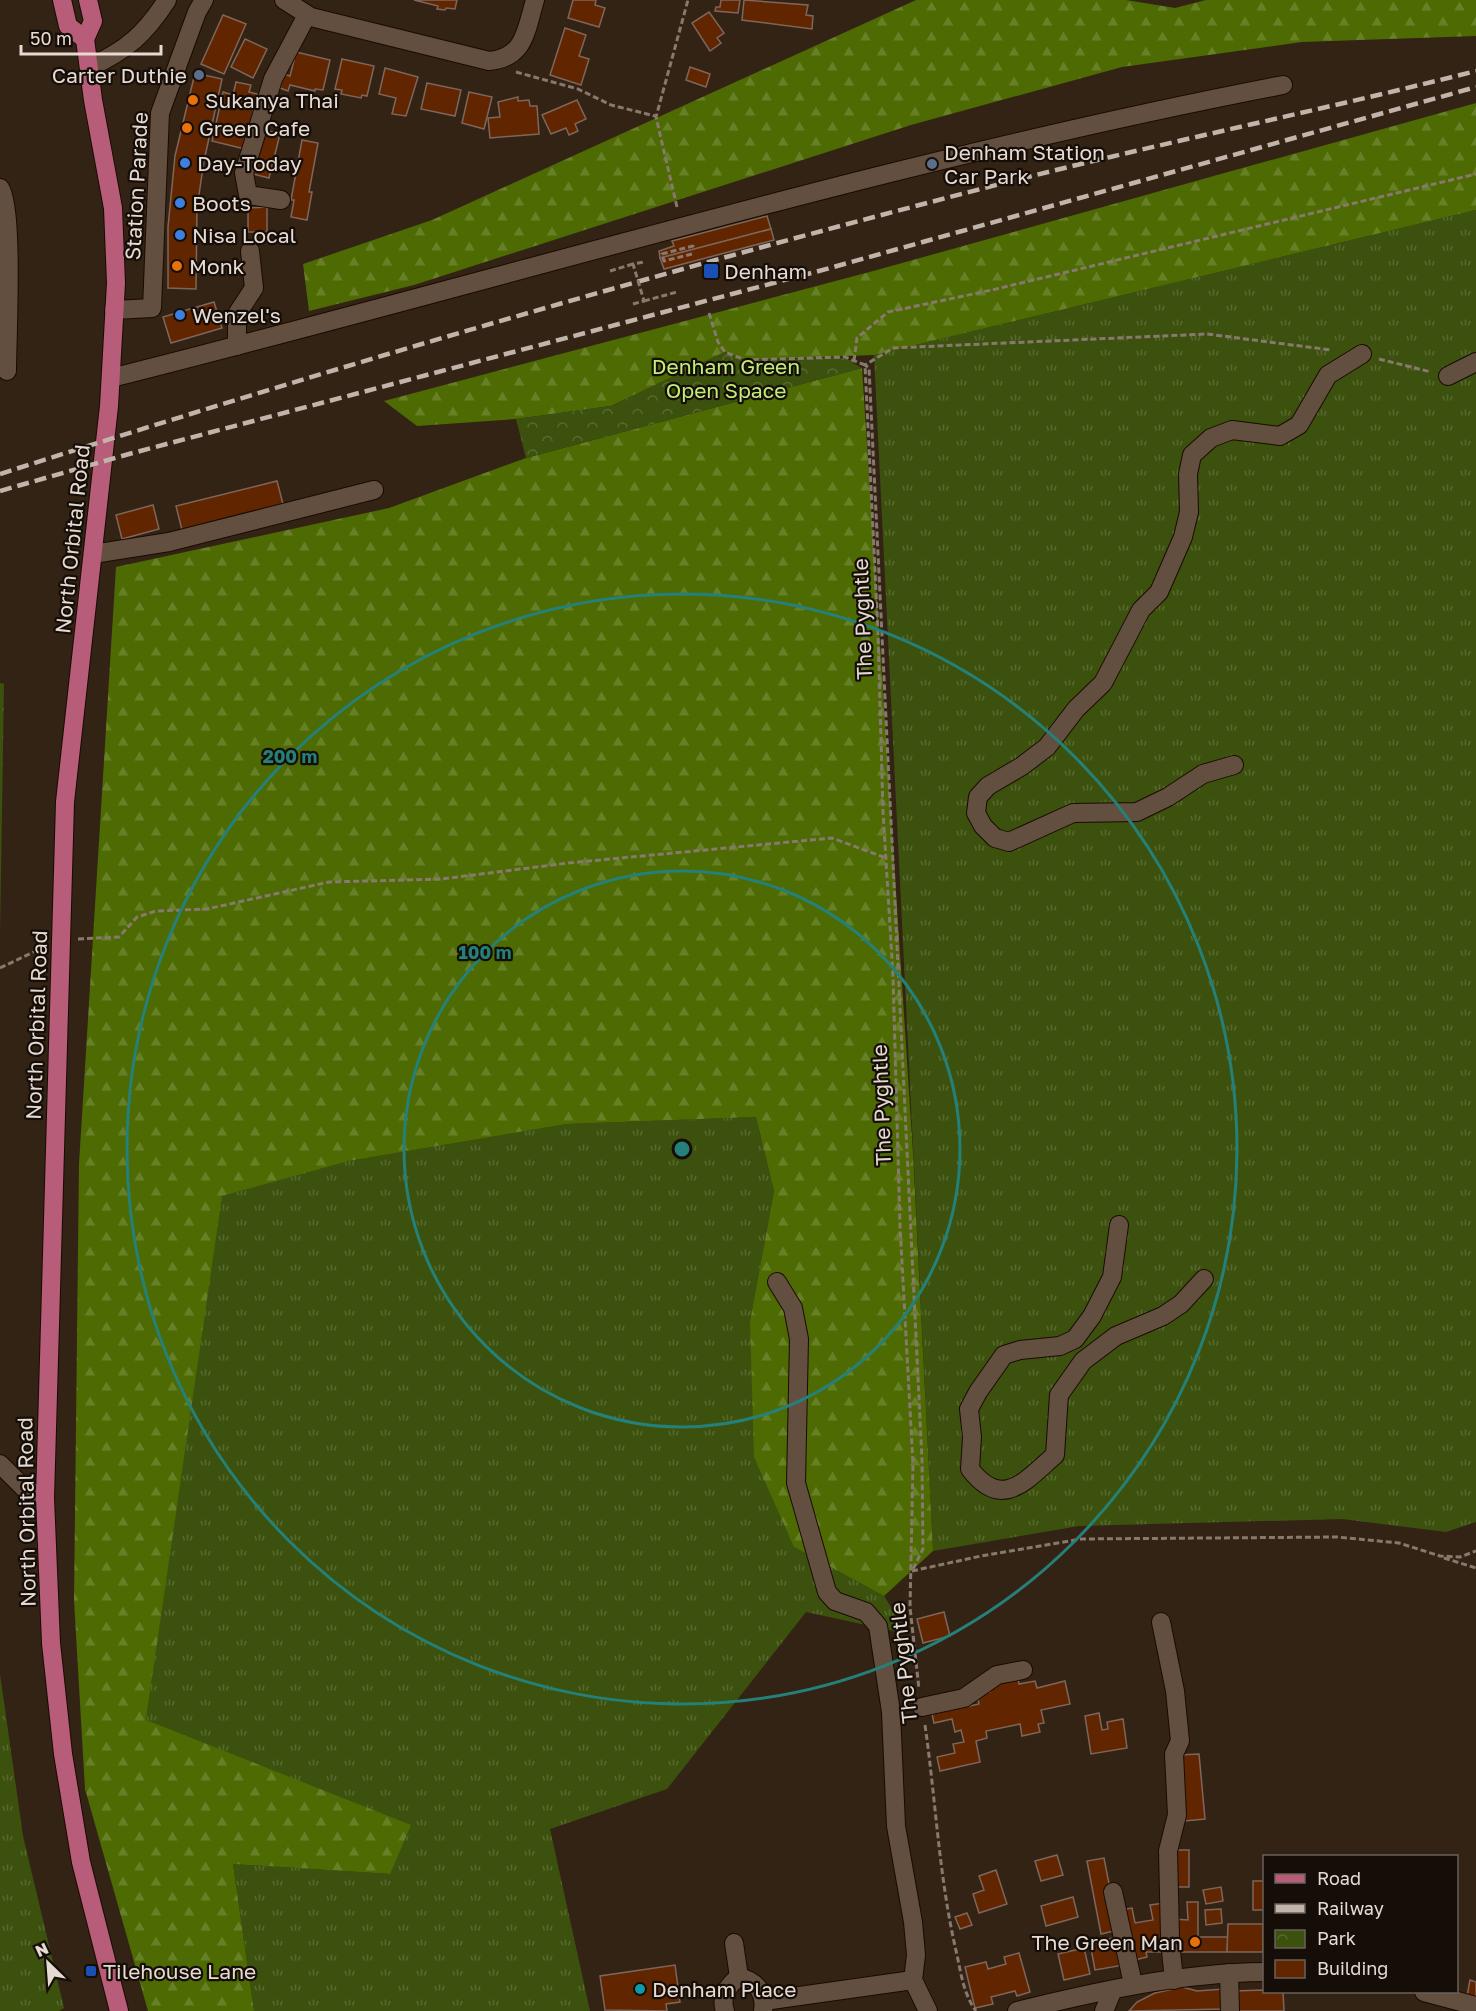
<svg xmlns="http://www.w3.org/2000/svg" width="1476" height="2011" font-family="'Golos Text',sans-serif">
<style>
.grass{fill:url(#grass-tufts)}
.forest{fill:url(#forest-firs)}
.park{fill:url(#park-crowns)}
.building{fill:#612500;stroke:#7e665b;stroke-width:1.5}
.lines{fill:none;stroke-linecap:round;stroke-linejoin:round}
.minor-casing{stroke:#1a0b02;stroke-width:20}
.major-casing{stroke:#1a0b02;stroke-width:20}
.path{stroke:#87796d;stroke-width:3;stroke-dasharray:6 3;stroke-linecap:butt}
.minor{stroke:#624f40;stroke-width:18}
.major{stroke:#b75d79;stroke-width:18}
.rail{stroke:#c1b5ab;stroke-width:4.5;stroke-dasharray:12 6;stroke-linecap:butt}
.path-bridge{stroke:#87796d;stroke-width:3;stroke-dasharray:6 3;stroke-linecap:butt}
.ring{fill:none;stroke:#248078;stroke-width:3}
.service-dot{fill:#5c6f8a;stroke:#150e08;stroke-width:2}
.food-dot{fill:#e8710a;stroke:#150e08;stroke-width:2}
.shop-dot{fill:#3f7fe0;stroke:#150e08;stroke-width:2}
.transit-dot{fill:#1a4fb4;stroke:#150e08;stroke-width:2}
.culture-dot{fill:#0f9aa8;stroke:#150e08;stroke-width:2}
.labels{text-anchor:middle;dominant-baseline:central;stroke-width:4.5;stroke-linejoin:round;paint-order:stroke}
.poi-label{font-size:21px;fill:#e6dad2;stroke:#150e08;text-anchor:start}
.street-label{font-size:21px;fill:#e6dad2;stroke:#150e08}
.park-label{font-size:21px;fill:#c2ed78;stroke:#150e08}
.centre{fill:#248078;stroke:#150e08;stroke-width:3}
.ring-label{font-size:18px;text-anchor:middle;font-weight:bold;fill:#248078;stroke:#150e08;stroke-width:4.5;stroke-linejoin:round;paint-order:stroke}
</style>
<defs>
<pattern id="grass-tufts" width="24" height="20" patternUnits="userSpaceOnUse" patternTransform="scale(1.5)"><rect width="24" height="20" fill="#3c510d"/><path d="M3 7l-1-3M5 7V3M7 7l1-3M15 17l-1-3M17 17v-4M19 17l1-3" fill="none" stroke="#58692f"/></pattern>
<pattern id="forest-firs" width="22" height="20" patternUnits="userSpaceOnUse" patternTransform="scale(1.5)"><rect width="22" height="20" fill="#4d6a03"/><path d="M5 1l3.5 6h-7zM16 11l3.5 6h-7z" fill="#677f27"/></pattern>
<pattern id="park-crowns" width="20" height="18" patternUnits="userSpaceOnUse" patternTransform="scale(1.5)"><rect width="20" height="18" fill="#3c510d"/><path d="M2 6a3 3 0 1 1 6 0M12 15a3 3 0 1 1 6 0" fill="none" stroke="#58692f"/></pattern>
</defs>
<rect width="100%" height="100%" fill="#332315"/>
<!-- grass -->
<g class="grass">
<path d="M1476 210V1522L1446 1532 1342 1519 1079 1526 933 1551 874 355Z"/>
<path d="M756 1117 774 1191 750 1321 794 1547 884 1596 908 1634 806 1612 667 1789 550 1829 590 2011H254L233 1864 389 1874 146 1720 221 1196 349 1161 567 1124Z"/>
<path d="M0 1674 23 1836 64 2008 59 2011H0Z"/>
</g>
<!-- forest -->
<g class="forest">
<path d="M916 0H1126L1175 8 1206 0H1476V36L1302 42 1122 67 911 125 414 285 309 311 303 264 432 220Z"/>
<path d="M1476 103V210L874 355 745 360 725 352 611 406 516 419 417 426 384 401 877 270Z"/>
<path d="M862 368 913 1153 933 1551 884 1596 794 1547 754 1457 750 1321 774 1191 756 1117 567 1124 349 1161 222 1196 146 1720 411 1825 390 1874 233 1864 254 2011H148L85 1789 74 1600 79 1164 116 567 389 508 526 458Z"/>
</g>
<!-- park -->
<g class="park">
<path d="M725 352 745 360 837 357 854 361 853 363 862 368 526 458 516 419 611 406Z"/>
<path d="M0 683 4 684 0 935Z"/>
</g>
<!-- building -->
<g class="building">
<path d="M414 0H457L455 9 446 8 445 10 437 9 438 6Z"/>
<path d="M573 0H596L595 5 605 8 599 27 568 18Z"/>
<path d="M721 0H740L738 13 715 11 716 7H720Z"/>
<path d="M744 0 808 5 806 15 813 16 812 29 742 20Z"/>
<path d="M709 12 724 33 717 38 721 43 710 51 692 23Z"/>
<path d="M223 15 246 24 224 74 201 64Z"/>
<path d="M565 28 586 35 579 56 589 59 581 85 550 75Z"/>
<path d="M245 39 267 49 253 78 231 67Z"/>
<path d="M296 52 330 60 323 90 315 89V91L290 85 288 91 280 88 284 74 290 76Z"/>
<path d="M342 59 374 66 367 96 362 95 361 98 341 94 342 90 335 89Z"/>
<path d="M690 67 710 74 706 87 686 80Z"/>
<path d="M385 68 418 77 406 116 392 114 396 98 379 94Z"/>
<path d="M195 73 222 79 204 161 197 208 196 289 168 288V227L175 156Z"/>
<path d="M236 82 251 85 249 92 257 94 245 149 212 141 223 92 233 95Z"/>
<path d="M427 83 461 90 455 116 421 109Z"/>
<path d="M469 92 492 97 484 129 462 123Z"/>
<path d="M518 97V101L529 100 530 106H537L539 134 490 138 488 118 500 117 498 102Z"/>
<path d="M577 100 586 119 575 124 578 131 569 135 566 128 551 134 542 115Z"/>
<path d="M265 130 280 134 269 178 253 174Z"/>
<path d="M302 140 318 143 309 192H312L307 220 291 217 294 200H291Z"/>
<path d="M267 207V232H248V208Z"/>
<path d="M767 216 771 229 660 258 659 251 674 246 672 241Z"/>
<path d="M771 229 774 240 664 269 660 258Z"/>
<path d="M214 302 222 328 171 343 163 317Z"/>
<path d="M277 481 284 508 183 534 176 506Z"/>
<path d="M153 505 159 529 122 539 116 515Z"/>
<path d="M944 1612 950 1636 923 1643 917 1619Z"/>
<path d="M1018 1678 1019 1684 1035 1681 1037 1688 1065 1681 1070 1704 1041 1710 1044 1723 1038 1724 1040 1732 1022 1736 1020 1724 986 1731 987 1738 976 1741 980 1762 940 1771 937 1757 955 1753 953 1744 964 1742 961 1730 955 1732 952 1719 934 1723 932 1714 979 1704 977 1695 990 1692 989 1685Z"/>
<path d="M1099 1713 1102 1730 1108 1729 1107 1722 1123 1719 1127 1748 1091 1754 1085 1716Z"/>
<path d="M1199 1754 1205 1819 1184 1821 1178 1755Z"/>
<rect x="1172" y="1850" width="17" height="37"/>
<path d="M1057 1855 1063 1875 1041 1881 1035 1861Z"/>
<path d="M1104 1858 1118 1930 1101 1934 1087 1861Z"/>
<path d="M996 1870 1007 1904 979 1913 973 1894 984 1890 979 1876Z"/>
<rect x="1253" y="1881" width="11" height="29"/>
<path d="M1221 1887 1223 1901 1206 1904 1203 1890Z"/>
<path d="M1073 1897 1078 1917 1046 1926 1041 1906Z"/>
<path d="M1187 1902H1198V1937H1228L1227 1952H1146L1147 1957 1131 1961 1119 1910 1132 1908 1135 1923 1153 1920 1150 1905 1165 1903 1173 1919 1188 1920Z"/>
<path d="M1221 1909 1222 1923 1206 1925 1205 1910Z"/>
<path d="M967 1913 972 1925 960 1929 955 1917Z"/>
<path d="M1228 1924H1263V1952H1227Z"/>
<path d="M1118 1937 1124 1965 1095 1970 1090 1943Z"/>
<path d="M1084 1948 1090 1974 1064 1980 1058 1954Z"/>
<path d="M1019 1953 1030 1992 1017 1996 1015 1991 991 1997 993 2004 975 2008 965 1967 986 1962 988 1969 1006 1964 1004 1957Z"/>
<path d="M675 1965 680 2002 666 2004 667 2011 605 2010 600 1976Z"/>
<path d="M1470 1980 1476 1982V1998L1467 1996Z"/>
<path d="M1182 1987 1197 1991 1224 1989 1225 2009 1129 2011 1137 2002 1155 1993Z"/>
<path d="M1264 1990 1283 1992 1284 2011H1235L1234 1991Z"/>
</g>
<g class="lines">
<defs>
<g id="minor">
<path d="M284 0 311 17 489 61C525 58 526 30 535 0"/>
<path d="M90 67C127 50 145 34 167 0"/>
<path d="M0 188C14 205 7 341 7 371"/>
<path d="M281 200 248 195 244 173 273 79 307 15"/>
<path d="M114 310 152 308 160 113 197 12 204 0"/>
<path d="M237 346V314L254 288 250 251"/>
<path d="M1448 376 1476 362"/>
<path d="M111 378C502 280 887 161 1283 85"/>
<path d="M93 554 169 542 374 490"/>
<path d="M1234 765 1203 774 1168 797 1137 812 1073 813 1009 842 995 838 983 826 976 813 978 797 988 786 1022 766 1047 747 1076 709 1103 683 1141 610 1159 592 1183 537 1189 512 1188 474 1192 455 1211 438 1232 430 1280 436 1299 425 1328 375 1362 354"/>
<path d="M1119 1225 1112 1277 1092 1316 1075 1339 1060 1346 1020 1350 1004 1355 978 1392 969 1409 972 1437 970 1469C1002 1511 1025 1481 1055 1455L1059 1395 1083 1361 1116 1336 1163 1316 1181 1304 1204 1279"/>
<path d="M777 1282 793 1308 799 1339 796 1483 827 1592 835 1601 866 1612 878 1626 891 1712 896 1826 913 1922 916 1955 913 1980 928 2011"/>
<path d="M0 1464 25 1489 45 1498"/>
<path d="M1161 1622 1175 1691 1180 1741 1174 1754 1177 1815 1168 1851 1170 1937"/>
<path d="M922 1707 964 1698 997 1675 1023 1670"/>
<path d="M1113 1892 1133 1984"/>
<path d="M734 1943 739 1977"/>
<path d="M1171 1951 1174 1980"/>
<path d="M1229 1973 1230 2011"/>
<path d="M1424 1992 1476 2006"/>
<path d="M764 2001 913 1980"/>
<path d="M725 2011C720 1997 728 1985 739 1977 756 1981 766 1993 763 2011"/>
<path d="M1017 2011C1098 1991 1181 1973 1264 1972"/>
<path d="M1104 2011 1112 1992"/>
</g>
<g id="major">
<path d="M62 0 68 26 85 39"/>
<path d="M88 0 93 21 85 39 93 100 113 208 116 283 109 406 65 802 45 1498 51 1643 63 1754 81 1862 119 2011"/>
</g>
</defs>
<!-- minor casing -->
<use href="#minor" class="minor-casing"/>
<!-- major casing -->
<use href="#major" class="major-casing"/>
<!-- path -->
<g class="path">
<path d="M516 72 578 89 611 105 655 116"/>
<path d="M677 207 656 117 688 0"/>
<path d="M692 254 664 261 662 254 693 246 692 243"/>
<path d="M610 271 633 264"/>
<path d="M644 301 677 292"/>
<path d="M709 313 718 342 725 352 745 360 845 357 865 365 878 633 883 811 893 976 900 1226 913 1464 910 1607 919 1689"/>
<path d="M1379 359 1431 372"/>
<path d="M854 361 857 338 888 312 992 290 1476 174"/>
<path d="M78 939 119 937 137 917 156 911 207 909 329 882 442 879 568 863 832 838 886 858"/>
<path d="M0 968 44 947"/>
<path d="M1444 1558 1476 1568"/>
<path d="M913 1569 923 1549 922 1460 869 368 865 365 893 348 1207 334 1331 350"/>
<path d="M912 1571 981 1556 1081 1539 1337 1537 1399 1543 1440 1556 1460 1557 1476 1551"/>
<path d="M925 1725C936 1802 939 1879 957 1955 961 1974 964 1995 976 2011"/>
</g>
<!-- minor -->
<use href="#minor" class="minor"/>
<!-- major -->
<use href="#major" class="major"/>
<!-- rail -->
<g class="rail">
<path d="M0 474C334 367 672 268 1012 181 1166 142 1322 110 1476 71"/>
<path d="M0 491 129 454 830 268 1476 87"/>
</g>
<!-- path-bridge -->
<path class="path-bridge" d="M633 304 644 301 633 264 644 262"/>
</g>
<!-- distance rings -->
<g class="ring">
<circle cx="682" cy="1149" r="278"/>
<circle cx="682" cy="1149" r="555"/>
</g>
<!-- markers -->
<g class="service-dot">
<circle cx="199" cy="75" r="6"/>
<circle cx="932" cy="164" r="6"/>
</g>
<g class="food-dot">
<circle cx="193" cy="100" r="6"/>
<circle cx="187" cy="128" r="6"/>
<circle cx="177" cy="266" r="6"/>
<circle cx="1195" cy="1942" r="6"/>
</g>
<g class="shop-dot">
<circle cx="185" cy="163" r="6"/>
<circle cx="180" cy="203" r="6"/>
<circle cx="180" cy="235" r="6"/>
<circle cx="180" cy="315" r="6"/>
</g>
<g class="transit-dot">
<rect x="703" y="263" width="16" height="16" rx="3"/>
<rect x="85" y="1965" width="12" height="12" rx="3"/>
</g>
<circle class="culture-dot" cx="640" cy="1989" r="6"/>
<g class="labels">
<!-- poi labels -->
<g class="poi-label">
<text x="187" y="75" text-anchor="end">Carter Duthie</text>
<text x="205" y="100">Sukanya Thai</text>
<text x="199" y="128">Green Cafe</text>
<text x="944" y="152">Denham Station<tspan x="944" dy="24">Car Park</tspan></text>
<text x="197" y="163">Day-Today</text>
<text x="192" y="203">Boots</text>
<text x="192" y="235">Nisa Local</text>
<text x="189" y="266">Monk</text>
<text x="724" y="271">Denham</text>
<text x="192" y="315">Wenzel's</text>
<text x="1183" y="1942" text-anchor="end">The Green Man</text>
<text x="103" y="1971">Tilehouse Lane</text>
<text x="652" y="1989">Denham Place</text>
</g>
<!-- street labels -->
<g class="street-label">
<text transform="translate(136 186) rotate(-87)">Station Parade</text>
<text transform="translate(72 539) rotate(-84)">North Orbital Road</text>
<text transform="translate(862 619) rotate(-92)">The Pyghtle</text>
<text transform="translate(36 1025) rotate(-88)">North Orbital Road</text>
<text transform="translate(881 1105) rotate(-92)">The Pyghtle</text>
<text transform="translate(26 1512) rotate(-91)">North Orbital Road</text>
<text transform="translate(903 1663) rotate(-96)">The Pyghtle</text>
</g>
<!-- park labels -->
<g class="park-label">
<text x="726" y="366">Denham Green<tspan x="726" dy="24">Open Space</tspan></text>
</g>
</g>
<circle cx="682" cy="1149" r="9" class="centre"/>
<g class="ring-label">
<text x="290" y="763">200 m</text>
<text x="485" y="959">100 m</text>
</g>
<!-- legend -->
<rect x="1263" y="1855" width="195" height="138" fill="#150e08" stroke="#696059" stroke-width="1.5"/>
<rect x="1275" y="1874" width="30" height="9" fill="#b75d79" stroke="#696059" stroke-width="1.5"/>
<text x="1317" y="1885" font-size="18" fill="#e6dad2">Road</text>
<rect x="1275" y="1904" width="30" height="9" fill="#c1b5ab" stroke="#696059" stroke-width="1.5"/>
<text x="1317" y="1915" font-size="18" fill="#e6dad2">Railway</text>
<rect x="1275" y="1930" width="30" height="18" fill="url(#park-crowns)" stroke="#696059" stroke-width="1.5"/>
<text x="1317" y="1945" font-size="18" fill="#e6dad2">Park</text>
<rect x="1275" y="1960" width="30" height="18" fill="#612500" stroke="#696059" stroke-width="1.5"/>
<text x="1317" y="1975" font-size="18" fill="#e6dad2">Building</text>
<!-- north arrow -->
<g transform="translate(48 1963) rotate(335)" stroke="#150e08" stroke-width="4.5" paint-order="stroke">
<path d="M0-4.5L10 22L0 15L-10 22Z" fill="#e6dad2"/>
<text y="-9" font-size="16" font-weight="bold" text-anchor="middle" fill="#e6dad2">N</text>
</g>
<!-- scale -->
<path d="M21 45v9h140v-9" fill="none" stroke="#e6dad2" stroke-width="3"/>
<text x="30" y="45" font-size="18" fill="#e6dad2" stroke="#150e08" stroke-width="4.5" paint-order="stroke">50 m</text>
</svg>
